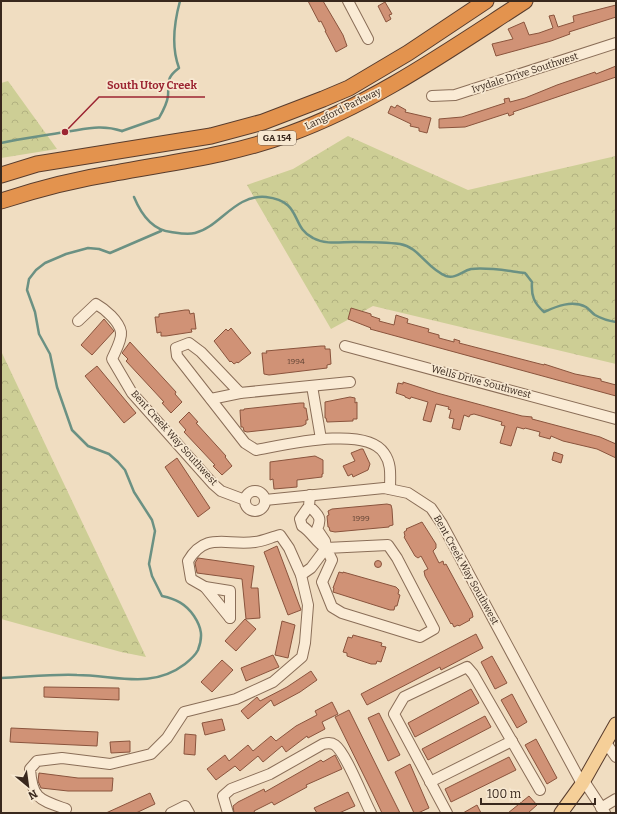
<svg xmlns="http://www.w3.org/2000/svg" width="617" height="814" font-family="Bitter,serif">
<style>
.forest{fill:url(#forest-crowns)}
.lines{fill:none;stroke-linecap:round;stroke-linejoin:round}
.stream{stroke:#6b9183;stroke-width:2.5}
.building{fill:#d09276;stroke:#8a543d}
.minor-casing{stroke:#8a6e58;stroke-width:12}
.major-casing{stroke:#583c2d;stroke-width:15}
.highway-casing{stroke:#583c2d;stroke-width:17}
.minor{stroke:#faebd5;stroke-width:10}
.major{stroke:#f5cf98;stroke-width:13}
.highway{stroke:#e3934e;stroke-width:15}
.labels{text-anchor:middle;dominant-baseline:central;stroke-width:3.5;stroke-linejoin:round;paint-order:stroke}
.number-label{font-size:8px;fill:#5f4233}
.shield{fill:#f7e8d1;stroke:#726253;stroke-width:1}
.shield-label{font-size:9px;font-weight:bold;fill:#39281d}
.street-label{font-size:10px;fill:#39281d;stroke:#f7e8d1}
.leader{fill:none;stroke:#9c2532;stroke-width:1.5}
.callout-dot{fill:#9c2532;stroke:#f7e8d1;stroke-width:1.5}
.callout-label{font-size:11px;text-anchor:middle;font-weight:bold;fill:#9c2532;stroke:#f7e8d1;stroke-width:3.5;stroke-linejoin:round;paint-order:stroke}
</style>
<defs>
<pattern id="forest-crowns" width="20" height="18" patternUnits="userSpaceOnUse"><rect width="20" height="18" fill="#cdce95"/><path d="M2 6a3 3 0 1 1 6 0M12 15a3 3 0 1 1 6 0" fill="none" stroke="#b1b180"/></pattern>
</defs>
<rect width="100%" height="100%" fill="#f0ddc1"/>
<!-- forest -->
<g class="forest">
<path d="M8 81 57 149 1 158V83Z"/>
<path d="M348 136 468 190 616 156V364L373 306 331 329 247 185 293 169Z"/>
<path d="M1 351 146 657 121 652 1 619Z"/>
</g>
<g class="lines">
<!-- stream -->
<g class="stream">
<path d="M122 131 159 118C163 111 167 104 168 96 169 81 166 78 179 68 171 47 174 23 180 1"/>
<path d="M1 143C22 138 43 136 65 132 86 129 101 124 122 131"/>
<path d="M134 197C141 214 152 230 171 232 178 233 187 235 195 233 220 227 235 194 266 197 303 201 290 227 313 238 326 245 340 242 354 242 370 242 385 242 400 244 419 247 427 269 446 276 456 279 462 271 471 269 489 267 508 271 525 273L532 282C531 296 534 303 544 312 557 306 572 300 586 307 589 309 592 313 595 315 602 319 609 321 616 322"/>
<path d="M1 678C26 677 52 674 77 675 115 675 151 690 185 664 190 660 195 656 198 650 203 637 202 628 194 616 186 604 176 599 162 596L152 576 149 564 155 531 152 520 134 492 125 470 118 462 109 454 88 446 72 430 57 387 50 354 39 334 35 312 27 290 29 279 36 270 45 263 66 254 88 248 99 249 110 253 161 231"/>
</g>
</g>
<!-- building -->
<g class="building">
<path d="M308 1H323L343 35 347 46 336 52 325 31H326L321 21 319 22Z"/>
<path d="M385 2 392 14 389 15 391 19 386 22 378 6Z"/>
<path d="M616 5V17L569 32 570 34 551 41 496 56 492 44 513 39 508 29 524 22 529 35 539 33 553 28 549 16 554 15 558 27 574 22 573 16Z"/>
<path d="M616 66V77L513 112 514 114 509 116 508 113 465 127 439 128V119L462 117 505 103 504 99 509 98 510 102 525 98 557 85 595 72 596 74Z"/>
<path d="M397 105 406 110 405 112 431 118 427 133 419 131V128L410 126 411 124 388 113 391 106 395 108Z"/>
<path d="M351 308 371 314V316L380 319 379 321 394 325 396 315 408 319 407 323 429 329 428 332 439 335V338L454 342V339L460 341 459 343 544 365V364L575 374 601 379V381L616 385V396L370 329 371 328 348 319Z"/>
<path d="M185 310H189L190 314 194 313 196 329H191L192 332 166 336H161V332L157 333 155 317H159V314Z"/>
<path d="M104 319 114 331 92 355 81 345Z"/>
<path d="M231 328 251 353 238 363 237 362 234 364 231 361 230 362 214 341 226 329 228 331Z"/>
<path d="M130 342 176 392 175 394 182 402 171 413 162 403 164 402 126 361 128 359 122 353Z"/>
<path d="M321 346H325V349H330L331 364 327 365V368L269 375 264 374 262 353H267L266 351Z"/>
<path d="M97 366 136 413 124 423 85 376Z"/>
<path d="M403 382 437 393 522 416 532 417V419L600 437 616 444V458L597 449 563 441 551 436 550 439 539 436 540 432 525 428 524 429 517 427 511 446 500 443 505 426 501 425 502 422 474 414 470 415 469 417 464 415 460 430 452 428 454 419 449 418 451 410 448 409 449 407 436 404 431 422 423 420 428 402 411 397 410 399 405 397V396L396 393 398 383 403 384Z"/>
<path d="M350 397 355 398V403L357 402V419H353V421L327 422 326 418H325V402Z"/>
<path d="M300 403H304V408H306L308 420H306V424L302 426 247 432 244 431 243 427H241L240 410H244V409Z"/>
<path d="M189 412 198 422 196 423 226 456 225 457 232 466 222 475 213 466 215 465 184 432 186 430 179 422Z"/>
<path d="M361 449H363L370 464 368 470 353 477 352 474 348 476 343 466 355 461 351 453Z"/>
<path d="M554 452 563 455 561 463 552 460Z"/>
<path d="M315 456 323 460V474H322V477L297 480V487L274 489 273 479 270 480V462Z"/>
<path d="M177 458 210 508 198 517 165 467Z"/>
<path d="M387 504 391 505 392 509 393 525 389 526V527L335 532 330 531 329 527H328L327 516 329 515 328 511 332 509Z"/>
<path d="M422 522 436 544V548L433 551 439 563 443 561 444 565 446 564 472 612 473 617 469 619 470 620 459 626 458 625 454 627 452 623 451 624 425 576 424 571 428 569 427 567 421 556 418 558 415 556 404 537 405 536 404 532 407 530 406 529Z"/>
<path d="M277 546 301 610 288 615 264 552Z"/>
<path d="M198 558 254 566 251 588H258L260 618 246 619 242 579 197 573 195 563Z"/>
<circle cx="378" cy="564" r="3.5"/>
<path d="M339 572 343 573V572L396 587 399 590 398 594 400 595 397 606H395L394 610H390L333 592 334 588H333Z"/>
<path d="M245 619 256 629 236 651 225 641Z"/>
<path d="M282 621 295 625 288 658 275 655Z"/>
<path d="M476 634 483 648 441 670 440 667 367 705 361 694Z"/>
<path d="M353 635 382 643 381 646 386 647 381 662 377 661 376 664H371L347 656V653L343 652 348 637 352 638Z"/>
<path d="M273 655 279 667 246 681 241 668Z"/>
<path d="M492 656 507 683 495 689 481 662Z"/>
<path d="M222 660 233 670 212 692 201 682Z"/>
<path d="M311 671 317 680 300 692 274 706 271 700 248 719 241 711 257 697 260 701 287 687Z"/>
<path d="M44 687 119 688V700L44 697Z"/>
<path d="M471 689 479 703 415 737 408 723Z"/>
<path d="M512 694 527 722 517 728 501 700Z"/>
<path d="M332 702 338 714 322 722 325 729 308 738 307 736 286 752 282 746 263 762 258 756 240 771 235 766 216 780 207 769 225 755 229 761 248 745 253 751 271 736 276 741 296 726 317 715 315 711Z"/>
<path d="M349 710 383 779 400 813H382L373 794 335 717Z"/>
<path d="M379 713 400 755 388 761 368 718Z"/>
<path d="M485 716 491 727 428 760 422 749Z"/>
<path d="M222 719 225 730 205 735 202 723Z"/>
<path d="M11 728 98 732 97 746 10 742Z"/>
<path d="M185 734 196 735 195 755 184 754Z"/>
<path d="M536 739 557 778 547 784 525 745Z"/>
<path d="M130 741V752L111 753 110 742Z"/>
<path d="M335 755 342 769 306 785 307 787 274 805 272 802 254 811 255 813H234L233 806 238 802 264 789 265 792 321 760 323 762Z"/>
<path d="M509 757 516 770 451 802 445 789Z"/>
<path d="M410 764 429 808 418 813H414L395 772Z"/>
<path d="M39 773 78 778H113L112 791H68L41 788 38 781Z"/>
<path d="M348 792 355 806 339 813H317L314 808Z"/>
<path d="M150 793 155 804 136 813H106Z"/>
<path d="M529 796 537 805 528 813H508Z"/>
<path d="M477 805 481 813H463Z"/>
</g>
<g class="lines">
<defs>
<g id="minor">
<path d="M348 1 368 39"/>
<path d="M432 96 455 95 616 43"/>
<path d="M78 321 96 304C105 309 119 321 121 332 122 340 115 352 112 359L132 393 213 484 221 491 245 500"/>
<path d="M345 346 616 419"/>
<path d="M350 382 240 393 201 352 189 343 176 348 177 356 245 443 256 450C284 445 366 425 384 453 392 464 390 476 390 489"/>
<path d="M312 386 321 439"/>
<path d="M211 399 240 393"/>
<circle cx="255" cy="501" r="10"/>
<path d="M265 500 384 488 408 493 431 508 442 524 582 784"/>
<path d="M309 506C317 514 323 517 317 529L325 541 326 548 332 560 322 582 332 607 342 613 420 637 434 629 397 558 388 545 326 548C316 543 312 532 302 526L300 519 309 506 310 495"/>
<path d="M205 587 230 618"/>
<path d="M230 618V591L205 587 191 579 188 561C206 531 226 546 255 542 263 541 272 537 280 535L289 548 301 575"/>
<path d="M606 743 616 757"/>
<path d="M584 781 605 813"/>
<path d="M430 782 512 741"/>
<path d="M601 808 616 799"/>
<path d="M66 809C40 800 32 799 30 769L37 761 62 758 110 764 151 754 167 738 184 712 236 699 273 682 302 657 305 643 308 605 301 575 311 568 326 548"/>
<path d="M171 813 185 806 189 813"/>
<path d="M228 813 223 796 231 789 270 774 323 744C327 743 331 742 335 745 346 753 363 798 371 813"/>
<path d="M447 813 394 714 404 697 467 667 473 674 540 790"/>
</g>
<path id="major" d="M561 813 582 784 616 724"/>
<g id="highway">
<path d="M1 175 37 164 211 136 263 122 323 99 349 88 408 53 486 1"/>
<path d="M1 201C38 189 77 179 115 173 174 162 233 155 289 134 374 103 449 50 525 1"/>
</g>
</defs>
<!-- minor casing -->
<use href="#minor" class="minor-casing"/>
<!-- major casing -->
<use href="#major" class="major-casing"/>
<!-- highway casing -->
<use href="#highway" class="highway-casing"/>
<!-- minor -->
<use href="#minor" class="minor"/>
<!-- major -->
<use href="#major" class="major"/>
<!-- highway -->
<use href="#highway" class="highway"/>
</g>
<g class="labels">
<!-- number labels -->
<g class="number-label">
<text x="296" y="361">1994</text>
<text x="361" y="518">1999</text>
</g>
<!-- shield labels -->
<rect class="shield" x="258" y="131" width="38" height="14" rx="3"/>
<g class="shield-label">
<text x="277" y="138">GA 154</text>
</g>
<!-- street labels -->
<g class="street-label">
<text transform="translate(525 73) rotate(-18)">Ivydale Drive Southwest</text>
<text transform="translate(343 109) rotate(-26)">Langford Parkway</text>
<text transform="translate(481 382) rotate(15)">Wells Drive Southwest</text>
<text transform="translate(174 438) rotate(48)">Bent Creek Way Southwest</text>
<text transform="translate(466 570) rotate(61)">Bent Creek Way Southwest</text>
</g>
</g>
<!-- callouts -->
<path class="leader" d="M65 132L99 97H205"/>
<circle class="callout-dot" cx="65" cy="132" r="4"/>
<g class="callout-label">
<text x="152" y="89">South Utoy Creek</text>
</g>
<!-- border -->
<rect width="617" height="814" fill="none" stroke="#39281d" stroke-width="4"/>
<!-- north arrow -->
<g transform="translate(28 786) rotate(151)" stroke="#f7e8d1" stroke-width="3" paint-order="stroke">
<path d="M0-3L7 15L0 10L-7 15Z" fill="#39281d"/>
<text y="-6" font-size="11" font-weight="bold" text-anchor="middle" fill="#39281d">N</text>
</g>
<!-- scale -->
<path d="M481 798v6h114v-6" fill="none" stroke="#39281d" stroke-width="2"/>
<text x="487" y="798" font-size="12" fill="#39281d" stroke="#f7e8d1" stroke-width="3" paint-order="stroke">100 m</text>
</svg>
